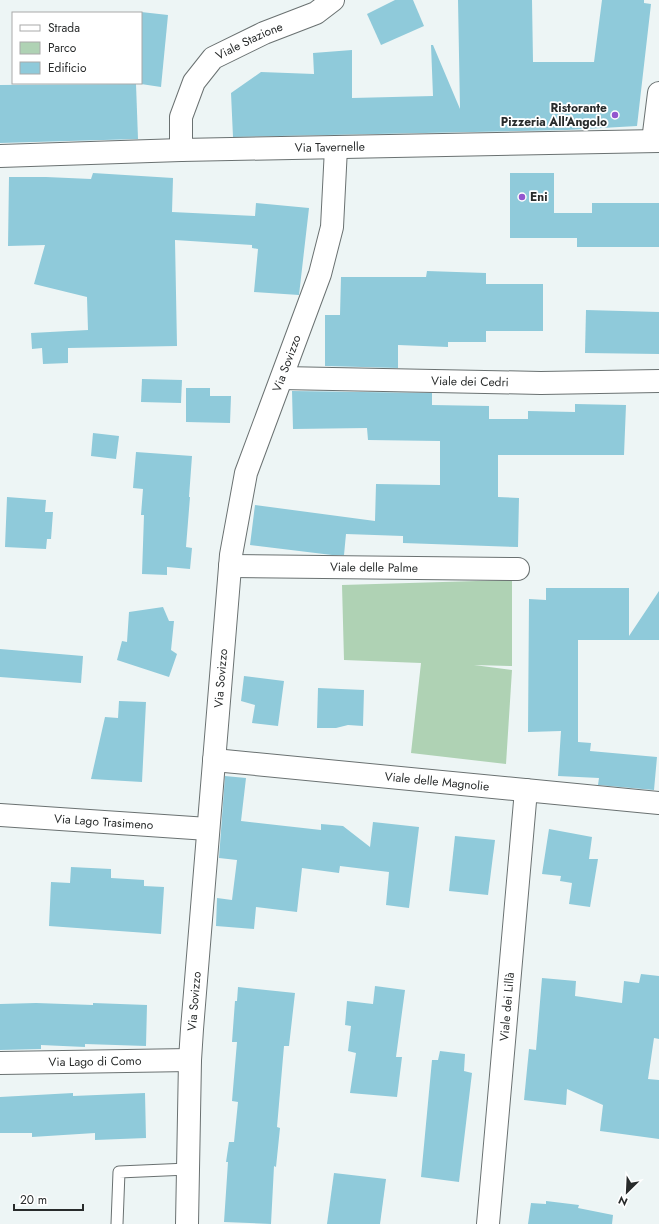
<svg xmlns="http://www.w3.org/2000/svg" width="659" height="1224" font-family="Jost,sans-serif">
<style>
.green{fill:#afd2b4}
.building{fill:#8fcada}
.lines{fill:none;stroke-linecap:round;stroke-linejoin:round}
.service-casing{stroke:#6a7171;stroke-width:13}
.minor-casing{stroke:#6a7171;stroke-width:24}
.tertiary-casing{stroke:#6a7171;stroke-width:24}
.secondary-casing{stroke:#6a7171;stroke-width:24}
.service{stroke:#fff;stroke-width:11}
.minor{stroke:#fff;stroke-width:22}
.tertiary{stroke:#fff;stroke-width:22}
.secondary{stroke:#fff;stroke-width:22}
.poi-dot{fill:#9357ce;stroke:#fff;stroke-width:1.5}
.labels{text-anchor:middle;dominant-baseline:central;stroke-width:3.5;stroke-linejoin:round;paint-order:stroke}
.street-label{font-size:12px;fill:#282b2b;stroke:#fff}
.poi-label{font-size:12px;font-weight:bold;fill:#282b2b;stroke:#fff;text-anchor:end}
</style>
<rect width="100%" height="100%" fill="#edf5f5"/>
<!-- green -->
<path class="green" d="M512 580V666L474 665 512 670 506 764 411 753 421 663 344 660 342 585Z"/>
<!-- building -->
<g class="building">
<path d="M395 0H413L424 26 381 45 367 14Z"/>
<path d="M458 0H532L533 62H594L602 0H644V3L651 4 637 126 567 130 233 137 231 93 261 72 314 74 313 53 352 50V98L433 96 431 45H433L460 109Z"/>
<path d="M141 12 168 15 161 87 141 84Z"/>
<path d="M136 84 138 139 0 143V85Z"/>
<path d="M93 173 173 178 172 212 255 216 256 203 309 208 299 295 254 292 258 249 252 248V245L175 240 177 346 68 348V363L43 364 42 348 32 349 31 333 88 330 87 297 34 284 45 245 8 246 9 177H46L91 179Z"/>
<path d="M510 173H554V213H592V203H659V247H577V238H510Z"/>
<path d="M427 271 486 273V284H543V331H486V342H448V347L398 345V368L325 366V315H340L341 277H426Z"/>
<path d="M586 310 659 312V354L585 353Z"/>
<path d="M142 379 182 380 181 403 141 402Z"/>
<path d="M186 388H210V396H231L230 423 186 422Z"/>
<path d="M292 391 432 393V405L489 406V419H528V411L575 412V404L626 405 624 455H498V497L519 498 518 547 403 543V536L346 534 344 555H332L250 545 255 505 375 521 376 484 440 485V441L368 440 367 428 293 429Z"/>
<path d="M93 433 119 436 116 459 91 456Z"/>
<path d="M136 452 192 456 189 497H190L186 547 192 548 190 569 167 567V575L142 574 144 515H141L143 489 133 488Z"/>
<path d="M7 497 46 500 45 512H53L51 539H47L46 549 5 547Z"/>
<path d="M546 588H629V636L659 591V640H578V742L591 743 590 751 657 757 654 790 598 785 599 778 558 776 561 731 528 732 529 599 546 600Z"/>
<path d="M163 607 169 621H174L171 650 177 654 169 677 117 660 122 641 127 642 129 612Z"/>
<path d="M0 649 83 656 81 683 0 677Z"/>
<path d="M244 676 284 681 278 726 252 723 255 705 241 701Z"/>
<path d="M318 688 364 690 363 726 348 725 336 728H317Z"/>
<path d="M119 701 146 702 142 782 91 779 105 717 118 718Z"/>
<path d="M225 776 246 778 241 821 321 830V824L343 826 370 847 373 822 419 827 409 908 386 905 389 872 340 866 339 873 302 868 297 912 256 907 254 929 216 926 217 898 232 900 237 860 219 858Z"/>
<path d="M549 829 592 837 589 859H598L590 907 569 904 572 883 560 881 561 876 542 874Z"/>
<path d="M455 836 495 840 488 895 449 891Z"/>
<path d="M71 867 111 869V878L144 880V886L164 887 161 934 49 926 51 882 70 883Z"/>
<path d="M641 974 659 976V1039L654 1038 648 1079 659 1080V1139L600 1131 603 1105 567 1089 566 1105 524 1100 529 1049 536 1050 542 978 576 981 575 996 622 1003 624 981 639 983Z"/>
<path d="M375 986 405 990 396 1057H402L397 1097 350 1093 356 1053 348 1051 351 1026 345 1025 347 1001 373 1004Z"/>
<path d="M238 987 295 993 289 1046H284L277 1127 280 1128 276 1167 274 1166 271 1224 224 1222 228 1162H226L229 1142H234L238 1102 232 1101 237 1042H232L235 1001H237Z"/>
<path d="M36 1003 93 1005V1003L147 1005 146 1046 85 1044V1047L41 1045V1049L0 1050V1004Z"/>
<path d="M440 1051 465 1054 464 1071 472 1073 459 1182 421 1177 432 1060H438Z"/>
<path d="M73 1093V1096L145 1093 146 1138 95 1140V1133L32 1137V1133H0V1097Z"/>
<path d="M334 1173 386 1179 380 1224H327Z"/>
<path d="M546 1201 579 1205 578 1208 613 1215 612 1224H528L531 1203 546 1204Z"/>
</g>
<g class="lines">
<defs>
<path id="service" d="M117 1224 119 1172 188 1169"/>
<g id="minor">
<path d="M653 141 659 93"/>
<path id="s1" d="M181 150V117L194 82 213 58 264 33 316 13 333 0"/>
<path id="s2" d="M282 378 541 383 659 381"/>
<path id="s3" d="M230 566 518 569"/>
<path id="s4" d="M214 760 659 803"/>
<path id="s5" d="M0 815 208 829"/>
<path id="s6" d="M0 1063 190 1060"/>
<path id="s7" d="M488 1224 526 790"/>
</g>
<g id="tertiary">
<path id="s8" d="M187 1224 190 1060 192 1029 231 555 246 473 320 274 332 227 336 148"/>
</g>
<g id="secondary">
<path id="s9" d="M0 156 181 150 659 141"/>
</g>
</defs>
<!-- service casing -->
<use href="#service" class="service-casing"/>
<!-- minor casing -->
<use href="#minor" class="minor-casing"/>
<!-- tertiary casing -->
<use href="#tertiary" class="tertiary-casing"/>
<!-- secondary casing -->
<use href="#secondary" class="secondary-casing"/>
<!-- service -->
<use href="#service" class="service"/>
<!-- minor -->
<use href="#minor" class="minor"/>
<!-- tertiary -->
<use href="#tertiary" class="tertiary"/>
<!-- secondary -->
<use href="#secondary" class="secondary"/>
</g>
<!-- markers -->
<g class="poi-dot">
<circle cx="615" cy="115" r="4"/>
<circle cx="522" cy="197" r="4"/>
</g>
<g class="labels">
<!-- street labels -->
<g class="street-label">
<text stroke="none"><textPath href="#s1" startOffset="141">Viale Stazione</textPath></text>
<text stroke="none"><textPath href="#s9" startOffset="330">Via Tavernelle</textPath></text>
<text stroke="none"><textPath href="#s8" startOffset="871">Via Sovizzo</textPath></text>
<text stroke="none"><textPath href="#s2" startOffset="188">Viale dei Cedri</textPath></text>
<text stroke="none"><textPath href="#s3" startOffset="144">Viale delle Palme</textPath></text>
<text stroke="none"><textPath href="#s8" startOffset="547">Via Sovizzo</textPath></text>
<text stroke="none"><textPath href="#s4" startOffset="224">Viale delle Magnolie</textPath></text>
<text stroke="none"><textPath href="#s5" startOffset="104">Via Lago Trasimeno</textPath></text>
<text stroke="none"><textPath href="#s8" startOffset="223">Via Sovizzo</textPath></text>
<text stroke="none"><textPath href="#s7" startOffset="218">Viale dei Lillà</textPath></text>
<text stroke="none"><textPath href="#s6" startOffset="95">Via Lago di Como</textPath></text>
</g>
<!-- poi labels -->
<g class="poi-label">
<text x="607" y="108">Ristorante<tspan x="607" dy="14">Pizzeria All'Angolo</tspan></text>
<text x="530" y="197" text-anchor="start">Eni</text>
</g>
</g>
<!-- legend -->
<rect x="12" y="12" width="130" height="72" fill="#ffffff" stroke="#a9aaaa"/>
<rect x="20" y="25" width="20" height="6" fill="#ffffff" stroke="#a9aaaa"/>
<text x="48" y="32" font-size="12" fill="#282b2b">Strada</text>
<rect x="20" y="42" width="20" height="12" fill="#afd2b4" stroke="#a9aaaa"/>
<text x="48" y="52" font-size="12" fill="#282b2b">Parco</text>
<rect x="20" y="62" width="20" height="12" fill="#8fcada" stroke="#a9aaaa"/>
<text x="48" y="72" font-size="12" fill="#282b2b">Edificio</text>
<!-- north arrow -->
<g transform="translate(627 1192) rotate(204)" stroke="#ffffff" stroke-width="3" paint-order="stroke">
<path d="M0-3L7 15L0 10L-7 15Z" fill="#282b2b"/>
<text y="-6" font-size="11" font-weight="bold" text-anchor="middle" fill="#282b2b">N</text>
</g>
<!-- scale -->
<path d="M14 1204v6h69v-6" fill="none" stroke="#282b2b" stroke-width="2"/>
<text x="20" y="1204" font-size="12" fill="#282b2b" stroke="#ffffff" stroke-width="3" paint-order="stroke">20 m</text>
</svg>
